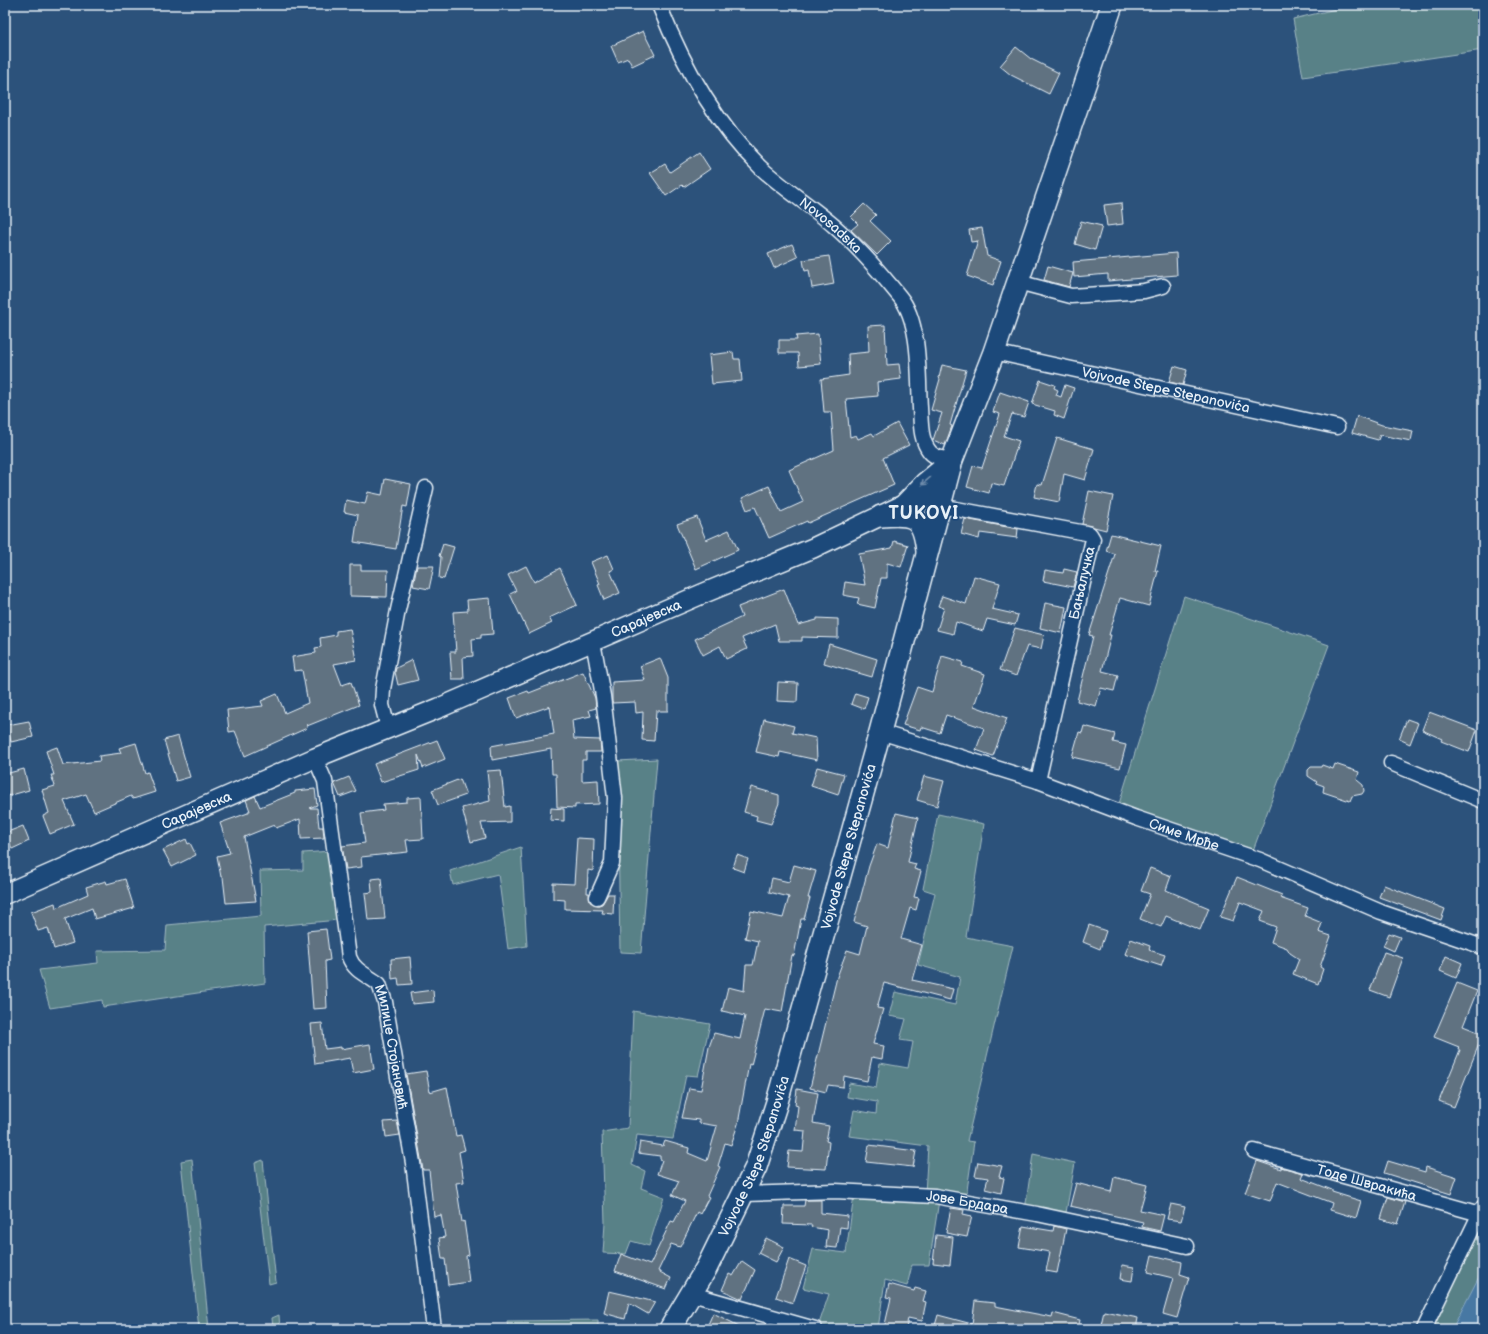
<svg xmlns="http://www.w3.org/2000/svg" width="1488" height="1334" font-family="'Balsamiq Sans',sans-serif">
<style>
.green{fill:#598187;stroke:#a0b9c0}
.water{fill:#4678a3;stroke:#87a8c5}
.building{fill:#607281;stroke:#e8f1f8}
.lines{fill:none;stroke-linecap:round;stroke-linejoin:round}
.minor-casing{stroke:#e8f1f8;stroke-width:17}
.secondary-casing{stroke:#e8f1f8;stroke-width:22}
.primary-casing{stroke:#e8f1f8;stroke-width:24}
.minor{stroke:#1f4a7a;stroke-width:14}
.secondary{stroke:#1f4a7a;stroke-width:19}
.primary{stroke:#1f4a7a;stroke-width:21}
.oneway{stroke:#6f8dac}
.labels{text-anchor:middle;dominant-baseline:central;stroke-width:3.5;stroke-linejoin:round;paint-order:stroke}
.street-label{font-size:14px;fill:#e8f1f8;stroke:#1f4a7a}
.district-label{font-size:18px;font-weight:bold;letter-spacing:1px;fill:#e8f1f8;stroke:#1f4a7a}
</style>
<rect width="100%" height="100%" fill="#2c527b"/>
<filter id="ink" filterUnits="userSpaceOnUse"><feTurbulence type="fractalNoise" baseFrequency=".025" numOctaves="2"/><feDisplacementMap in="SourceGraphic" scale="8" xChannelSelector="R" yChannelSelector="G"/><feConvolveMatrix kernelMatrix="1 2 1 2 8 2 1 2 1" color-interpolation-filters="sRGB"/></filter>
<g filter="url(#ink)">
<!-- green -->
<g class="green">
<path d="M1353 5H1424L1425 7 1483 5V50L1303 77 1293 19Z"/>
<path d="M1184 596 1329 645 1251 856 1118 807Z"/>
<path d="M657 759 641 953 620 952 617 761Z"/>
<path d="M938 814 984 824 966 937 1013 946 967 1141 974 1142 965 1204 939 1200 929 1265H912L907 1286 885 1280 878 1329H838L819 1324 829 1294 803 1288 813 1249 846 1253 854 1195 925 1193 928 1146 849 1136 854 1110 876 1114 877 1102 847 1097 849 1083 876 1088 880 1063 908 1068 913 1042 900 1040 906 1019 889 1016 895 992 955 1005 960 977 918 965 935 893 923 889Z"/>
<path d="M521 847 527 946 508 949 498 874 453 885 450 871Z"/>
<path d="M331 851 338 920 264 927 265 983 103 1007 102 1000 50 1008 39 970 98 963 97 951 165 950 167 925 261 916 260 871 303 870V853Z"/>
<path d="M633 1011 710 1024 698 1076 686 1075 673 1139 637 1135 632 1165 645 1171 641 1188 664 1197 649 1246 631 1241 626 1254 603 1253 605 1223 602 1132 628 1128Z"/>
<path d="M1033 1154 1075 1163 1065 1218 1025 1210Z"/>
<path d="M192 1159 209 1329H199L181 1161Z"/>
<path d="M263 1160 276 1282 269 1284 255 1163Z"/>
<path d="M1483 1216V1291L1459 1329H1428Z"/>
<path d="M279 1315 280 1329H273L272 1318Z"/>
<path d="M598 1320V1329H508L507 1321Z"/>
</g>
<!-- water -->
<path class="water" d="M1483 1269V1329H1452Z"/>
<!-- building -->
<g class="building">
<path d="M643 31 655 55 632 66 628 58 618 62 611 46Z"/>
<path d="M1016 47 1031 59 1059 73 1049 94 1011 75 1000 66Z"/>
<path d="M699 152 710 169 684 187 682 185 666 196 650 173 665 164 670 172Z"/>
<path d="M1121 203 1123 224 1107 226 1104 205Z"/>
<path d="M864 204 876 215 870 221 891 241 877 255 851 230 858 224 851 217Z"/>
<path d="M1081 221 1102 226 1095 250 1075 244Z"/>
<path d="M982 228 987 256 1001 261 993 285 967 276 978 241 971 242 969 230Z"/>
<path d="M792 244 798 257 774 268 768 254Z"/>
<path d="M1176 253 1177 275 1108 281V274L1074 277 1073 262Z"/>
<path d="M829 256 834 284 812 288 809 270 805 271 803 260Z"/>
<path d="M1048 266 1073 273 1069 287 1044 280Z"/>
<path d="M885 325 887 365 899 364 901 379 877 382 878 396 846 399 850 437 856 435 858 439 872 433 874 436 897 423 909 445 883 458 894 485 808 523 807 521 769 538 755 507 747 510 742 498 769 486 781 512 803 502 789 470 834 450 831 412H824L821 379 849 375 848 354 869 352 868 326Z"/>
<path d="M818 334 821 364 799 366 798 353H779V340H797L796 336Z"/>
<path d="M733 352 734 359H740L742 381 712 384 709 355Z"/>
<path d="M942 365 966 370 950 425 952 426 945 445 933 440 942 413 931 410 940 379 939 378Z"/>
<path d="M1174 366 1187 370 1183 385 1169 382Z"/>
<path d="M1040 380 1055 385 1054 388 1058 390 1056 395 1061 397 1065 385 1074 388 1064 419 1054 415 1055 411 1032 404Z"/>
<path d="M1000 392 1029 402 1024 417 1012 414 1004 436 1019 441 1004 486 991 483 989 493 967 487 973 466 982 468 1000 414 993 412Z"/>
<path d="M1357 416 1382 425 1413 431 1411 441 1380 435 1378 440 1352 433Z"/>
<path d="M1057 438 1094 449 1085 480 1064 474 1059 502 1034 497 1037 484 1042 485Z"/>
<path d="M385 479 411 484 407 507 403 506 396 549 354 542 358 515 344 512 346 500 365 504 368 492 382 495Z"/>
<path d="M1089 491 1113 496 1106 530 1082 524Z"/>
<path d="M697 517 706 540 729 530 738 550 696 569 677 524Z"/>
<path d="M965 519 1018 529 1017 538 980 533 979 539 961 534Z"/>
<path d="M1111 534 1161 546 1155 571H1158L1149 606 1120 598 1109 635H1111L1102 671 1118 675 1114 691 1101 688 1096 706 1077 701 1093 636 1089 635 1115 554 1106 551Z"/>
<path d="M894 541 908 545 901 567 887 563V578H881L875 608 857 604 859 598 843 595 845 582 865 585 859 554 892 548Z"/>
<path d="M443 544 454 547 444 579 439 578 441 557 439 556Z"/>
<path d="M608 555 614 569 610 571 620 593 604 600 598 585 600 584 591 562Z"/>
<path d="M350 565H361V570H388L387 597 350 596Z"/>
<path d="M417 566H434L429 589 413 586Z"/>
<path d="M526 566 534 582 560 568 577 605 549 618 552 623 529 634 510 594 516 591 508 575Z"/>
<path d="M1064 569 1077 572 1073 587 1043 581 1045 570 1063 573Z"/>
<path d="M974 576 1000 583 992 609 1018 615 1015 625 987 619 983 631 956 622 953 634 937 630 944 608 938 606 942 596 966 604Z"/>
<path d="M784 589 798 625 817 620V618L838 619V638L802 637V641H779L775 624 742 638 747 649 726 659 720 646 703 655 695 639 742 617 738 607Z"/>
<path d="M490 598 493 634 481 635V638L472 639 473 656 463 657 464 679H452L450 652H456L453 612 468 611 467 600Z"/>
<path d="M1045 603 1066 607 1061 633 1040 628Z"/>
<path d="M1015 628 1044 635 1041 649 1027 646 1016 676 1000 670Z"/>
<path d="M350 629 356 660 334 664 342 685 351 682 359 705 307 726V724V728L245 756 235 731 229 732 227 710 263 706 261 701 277 694 285 713 308 703 302 670 294 671 292 657 316 653 315 648 321 647 320 638 336 635V631Z"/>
<path d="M829 644 877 659 872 677 824 663Z"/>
<path d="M942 656 963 662 962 666 985 674 974 706 1007 718 993 756 976 750 984 728 946 715 940 733 921 727 920 730 903 725 917 687 932 692Z"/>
<path d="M660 658 668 678V711H656L654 741 642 740 643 712 636 713 635 702 612 703V682L645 680 640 666Z"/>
<path d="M412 660 418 680 398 685 395 672 396 668Z"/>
<path d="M583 672 595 698 596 708 589 710 591 716 572 720 574 739 600 740 601 752H586V760H582V781L598 780 599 804 575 805V808L557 807 556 774H552L551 749 492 760 491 746 554 734 550 706 516 718 509 698 528 691 529 693Z"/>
<path d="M778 682 798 683 797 702 777 701Z"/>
<path d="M855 693 868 697 864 709 851 704Z"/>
<path d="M1429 712 1477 730 1469 752 1441 741 1442 739 1422 730Z"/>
<path d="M764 719 794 726 792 733 816 738 817 760 780 752 779 757 756 752Z"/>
<path d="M1407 719 1418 723 1410 744 1399 739Z"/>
<path d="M29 721 33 737 11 742 7 725Z"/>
<path d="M1084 726 1115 734 1113 742 1126 745 1120 768 1072 757 1079 732 1082 733Z"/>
<path d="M178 736 190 777 176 781 164 740Z"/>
<path d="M437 740 445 759 423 768 418 755 419 770 381 782 374 764Z"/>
<path d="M136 743 145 773 148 772 155 792 133 799 131 796 94 812 86 794 64 801 74 824 50 834 43 816 49 813 42 790 55 786 51 775H54L46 751 57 747 63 765 100 761 99 756 121 753 119 748Z"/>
<path d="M1335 764 1359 772 1357 780 1363 785 1364 791 1362 794 1352 796 1350 801 1323 792 1324 786 1316 783 1317 782 1308 776V770L1311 767H1321L1322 765 1333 769Z"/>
<path d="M817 767 844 774 838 795 811 786Z"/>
<path d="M24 769 29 790 8 796 5 785V774Z"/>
<path d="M501 770 505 807 510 806V822L481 823 485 838 471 842 462 808 490 801 487 771Z"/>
<path d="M924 776 944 781 937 806 917 800Z"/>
<path d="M349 777 356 791 340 797 334 783Z"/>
<path d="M460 779 466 795 438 805 432 790Z"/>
<path d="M751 787 779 795V803L771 824 756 820 757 816 744 812Z"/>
<path d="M315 789 317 805 309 808H317L319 827H323L324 838 301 839 300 819 276 828 274 825 244 837 256 901 226 903 223 877H221L217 856 230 853 220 823 248 813V811H250L246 800 255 796 260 807 295 793V791Z"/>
<path d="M421 797 423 839 406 840 408 852 361 857 362 867 346 869 342 846 365 843 361 813 384 810 383 804 407 802V798Z"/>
<path d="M551 808 564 809V821L550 820Z"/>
<path d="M896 813 918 818 908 862 916 864 914 869 921 871 914 897 919 898 916 910 910 908 901 939 922 945 912 980 953 989 950 1000 884 983 877 1008 883 1009 873 1044 884 1046 882 1059 872 1057 867 1081 844 1076 843 1087 828 1085 826 1092 810 1088 837 977 847 950 860 954 867 926 854 922 869 866 877 844 888 848Z"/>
<path d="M23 826 29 841 12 849 5 833Z"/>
<path d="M577 838 594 839 593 871 588 870 587 893H589L590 902 598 905 602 904 608 894H614L613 914 602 913 603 910 565 909V900L553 899V883L574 884Z"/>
<path d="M186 839 188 844 190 843 196 855 172 867 163 850Z"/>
<path d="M737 855 748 859 744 872 733 868Z"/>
<path d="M794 865 816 871 808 898H810L804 919H801L794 956 792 955 782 1012 765 1009 751 1065 749 1064 738 1124 731 1145 725 1143 718 1166 720 1167 707 1196 709 1197 700 1214 697 1212 680 1247 671 1244 658 1271 671 1278 666 1289 615 1271 621 1254 650 1265 671 1221 674 1222 685 1201 672 1195 679 1181 657 1174 662 1160 660 1159V1156L638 1153 640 1142 663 1146 665 1141 689 1148 688 1153 707 1161 717 1126 699 1123V1120L682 1118 689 1088 701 1090 709 1047 714 1033 740 1039 745 1016 722 1011 728 987 744 991 746 965H753L758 941 745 938 751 911 783 918 789 897 769 892 772 878 789 882Z"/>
<path d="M1150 868 1171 876 1166 890 1209 908 1200 930 1166 916 1161 927 1140 919 1150 894 1141 891Z"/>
<path d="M1237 877 1282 895 1280 898 1308 908 1305 916 1322 923 1319 932 1331 936 1320 967 1323 969 1318 984 1293 974 1299 959 1290 953 1287 948 1271 942 1276 927 1260 921 1264 911 1240 902 1233 921 1220 917Z"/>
<path d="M381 878 385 919 368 920 365 893 372 892 371 879Z"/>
<path d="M125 879 134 908 95 919 92 908 65 919 73 943 54 949 48 928 38 931 31 912 55 903 56 908 88 894 86 887 106 881 107 884Z"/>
<path d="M1384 885 1445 909 1441 920 1379 897Z"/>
<path d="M1089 925 1106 931 1100 949 1083 942Z"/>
<path d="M326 929 330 960 325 961 327 1008 313 1009 307 931Z"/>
<path d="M1389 933 1400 937 1394 951 1383 946Z"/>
<path d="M1131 939 1150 946 1149 950 1165 955 1161 966 1125 954Z"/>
<path d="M1384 952 1403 958 1389 997 1370 990Z"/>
<path d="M1446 956 1462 963 1456 978 1440 971Z"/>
<path d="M410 957 412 984 399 985 398 978 392 979 391 959Z"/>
<path d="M1457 983 1477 991 1463 1026 1483 1034 1454 1107 1439 1101 1460 1050H1458L1459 1047 1434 1037Z"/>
<path d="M433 990 434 1002 412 1004 410 993Z"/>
<path d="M322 1023 325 1049 341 1047V1049L370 1044 374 1069 353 1073 350 1058 315 1064 311 1024Z"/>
<path d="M426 1071 430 1092 447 1087 456 1136 461 1135 465 1150 459 1152 464 1182 456 1183 462 1222 464 1221 469 1255 466 1256 469 1282 448 1285 445 1259H442L439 1238 445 1237 441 1215 434 1217 429 1170H423L406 1074Z"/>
<path d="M797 1089 818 1093 813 1123 829 1126 826 1141 829 1142 826 1169 787 1167 789 1151 803 1152 805 1131 795 1130 798 1106 795 1105Z"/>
<path d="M397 1121 400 1135 386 1137 384 1122Z"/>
<path d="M869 1145 916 1151 913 1167 866 1162Z"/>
<path d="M1257 1161 1281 1169V1167L1303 1173 1301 1178 1332 1190V1192L1361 1201 1356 1218 1330 1210 1332 1203 1277 1182 1270 1201 1245 1193Z"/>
<path d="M1388 1161 1425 1172 1426 1167 1457 1177 1451 1194 1384 1173Z"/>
<path d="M978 1162 1002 1166 999 1177 1004 1178 1001 1193 985 1189 988 1178 975 1176Z"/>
<path d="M1114 1177 1147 1185 1140 1210 1164 1215 1160 1231 1142 1227 1143 1222 1070 1206 1076 1183 1111 1192Z"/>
<path d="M1388 1197 1405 1202 1398 1224 1381 1219Z"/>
<path d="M805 1200H821V1213L848 1216 847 1228 840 1227 837 1248 826 1247 828 1230 811 1227 812 1225 783 1224 784 1206H804Z"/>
<path d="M1171 1204 1185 1207 1181 1221 1167 1219Z"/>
<path d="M951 1208 964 1210 963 1214 972 1216 967 1237 946 1233Z"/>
<path d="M1023 1226 1053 1231 1054 1226 1066 1229 1057 1273 1046 1271 1050 1252 1019 1247Z"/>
<path d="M936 1235 953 1237 950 1265 933 1263Z"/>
<path d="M766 1238 784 1247 776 1262 758 1253Z"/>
<path d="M1152 1255 1182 1262 1180 1274 1189 1277 1177 1318 1163 1314 1173 1278 1148 1272Z"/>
<path d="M789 1259 806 1266 793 1303 776 1297Z"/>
<path d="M742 1261 755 1270 742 1299 722 1290 729 1274 733 1276Z"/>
<path d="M1122 1265 1134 1267 1132 1281 1120 1279Z"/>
<path d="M889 1284 914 1291 915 1288 926 1291 923 1301 926 1302 922 1321 908 1318 906 1329H884L891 1298 886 1297Z"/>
<path d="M609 1291 631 1296 655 1302 648 1314 629 1303 625 1319 604 1313Z"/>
<path d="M975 1301 995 1303V1306L1052 1317 1053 1313 1080 1320 1078 1329H1054L1039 1325V1329H934L938 1315 972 1324Z"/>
<path d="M1104 1311 1138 1318 1136 1329H1100Z"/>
<path d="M713 1313 745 1329H706Z"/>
</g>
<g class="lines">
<defs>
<g id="minor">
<path id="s1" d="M659 5C683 65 714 122 761 168 784 189 811 206 834 226 858 247 880 272 900 297 921 323 918 376 920 408 921 423 920 440 930 452 935 458 944 459 952 460"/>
<path d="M1018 282 1071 296 1144 291 1163 286"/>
<path id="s2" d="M994 352 1337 427"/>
<path d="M940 506 1086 533 1090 534 1093 539 1038 781"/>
<path d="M593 642 603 696 615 798 612 863 597 897"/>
<path d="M388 728 382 705 383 689 398 610 426 488"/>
<path id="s3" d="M880 732 1038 781 1136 818 1260 860 1381 912 1483 947"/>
<path id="s4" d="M315 758 325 781 349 957C354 971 367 975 379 984L385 1002 413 1163 434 1329"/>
<path d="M1391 763 1483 801"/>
<path id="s5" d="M1254 1151 1480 1214"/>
<path id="s6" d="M744 1194 835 1191 935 1196 1037 1214 1187 1246"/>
<path d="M692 1294 815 1329"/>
<path d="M1424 1329 1483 1207"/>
</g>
<g id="secondary">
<path d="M904 504 924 483 952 460"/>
<path id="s7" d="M5 894 315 758 439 708 702 594 813 548 903 505 924 499 946 486"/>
</g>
<g id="primary">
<path d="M881 516C914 513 923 516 927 551"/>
<path id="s8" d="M670 1329 707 1267 756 1167 777 1102 880 732 952 460 994 352 1112 5"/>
</g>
</defs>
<!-- minor casing -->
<use href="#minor" class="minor-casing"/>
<!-- secondary casing -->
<use href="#secondary" class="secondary-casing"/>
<!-- primary casing -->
<use href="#primary" class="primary-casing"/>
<!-- minor -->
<use href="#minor" class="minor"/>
<!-- secondary -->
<use href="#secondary" class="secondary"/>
<!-- primary -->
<use href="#primary" class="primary"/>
</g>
<!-- one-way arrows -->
<defs><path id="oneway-shaft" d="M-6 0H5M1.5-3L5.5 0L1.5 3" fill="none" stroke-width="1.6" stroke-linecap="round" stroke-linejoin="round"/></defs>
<use class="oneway" href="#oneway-shaft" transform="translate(926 481) rotate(139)"/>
</g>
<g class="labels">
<!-- street labels -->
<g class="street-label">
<text stroke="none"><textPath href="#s1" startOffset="284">Novosadska</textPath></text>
<text stroke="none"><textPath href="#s2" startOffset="176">Vojvode Stepe Stepanovića</textPath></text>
<text transform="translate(1082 583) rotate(-77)">Бањалучка</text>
<text stroke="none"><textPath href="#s7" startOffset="698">Сарајевска</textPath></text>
<text stroke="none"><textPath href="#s7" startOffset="209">Сарајевска</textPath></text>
<text stroke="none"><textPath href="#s3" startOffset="321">Симе Мрђе</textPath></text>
<text stroke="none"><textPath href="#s8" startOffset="517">Vojvode Stepe Stepanovića</textPath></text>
<text stroke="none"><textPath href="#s4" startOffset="308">Милице Стојановић</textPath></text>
<text stroke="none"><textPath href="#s8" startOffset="193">Vojvode Stepe Stepanovića</textPath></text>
<text stroke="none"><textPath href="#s5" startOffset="117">Тоде Швракића</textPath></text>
<text stroke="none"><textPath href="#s6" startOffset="224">Јове Брдара</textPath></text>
</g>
<!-- district labels -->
<g class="district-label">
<text x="924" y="513">TUKOVI</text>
</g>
</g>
<!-- margin -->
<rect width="1488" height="1334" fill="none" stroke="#1f4a7a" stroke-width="20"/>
<rect x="10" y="10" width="1468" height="1314" fill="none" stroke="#e8f1f8" stroke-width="1.5" filter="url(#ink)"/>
</svg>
